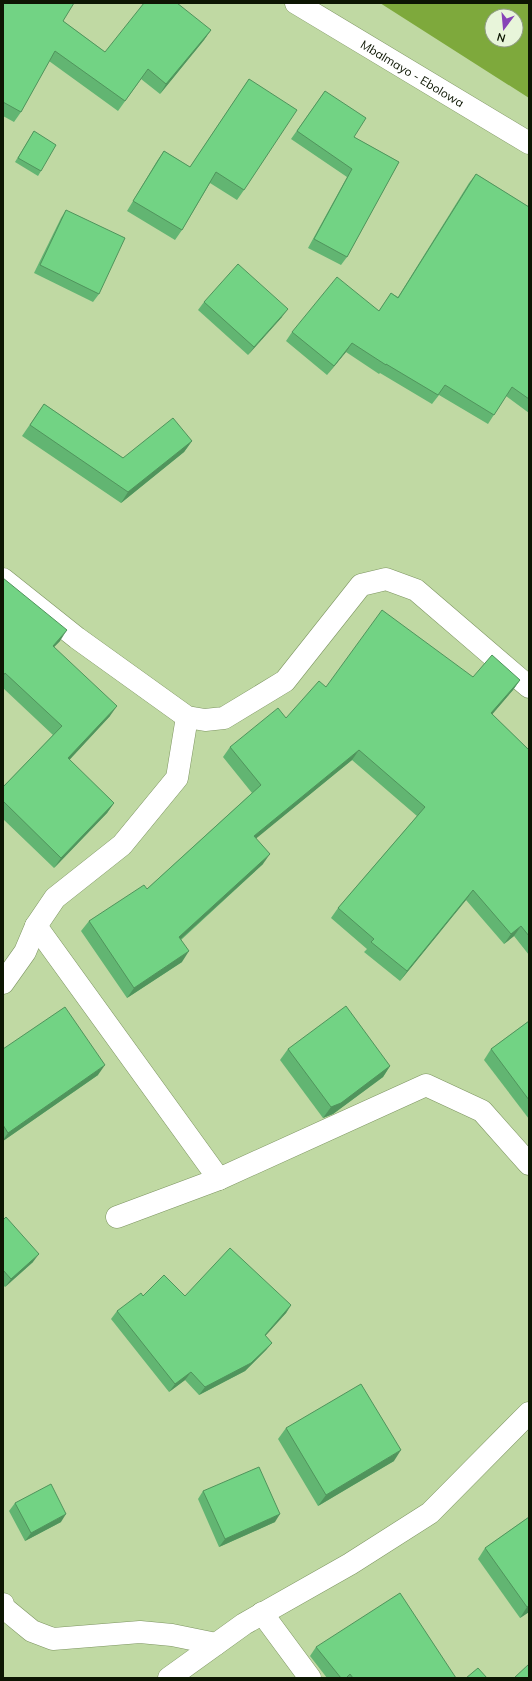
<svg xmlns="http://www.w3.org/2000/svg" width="532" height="1681" font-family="Mulish,sans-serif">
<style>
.forest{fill:#7ea93c;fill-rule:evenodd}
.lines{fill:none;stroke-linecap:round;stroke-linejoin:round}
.street-casing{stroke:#7d9561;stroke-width:23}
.highway-casing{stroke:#7d9561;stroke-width:23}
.street{stroke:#fff;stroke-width:22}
.highway{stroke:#fff;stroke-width:22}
.wall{fill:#62b572}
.shaded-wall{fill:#50945c}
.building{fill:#72d384;stroke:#50945c}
.labels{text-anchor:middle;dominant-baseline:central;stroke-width:3;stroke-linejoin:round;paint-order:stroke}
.street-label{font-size:12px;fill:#0d1603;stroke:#e8f5da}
</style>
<rect width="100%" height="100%" fill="#c0d9a3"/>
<!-- forest -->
<path class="forest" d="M380 3H529V98ZM492 16H516V40H492Z"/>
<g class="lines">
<defs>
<g id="street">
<path d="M3 579 77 638 187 717 205 720 224 718 285 681 361 585 386 579 416 590 529 687"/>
<path d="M36 926 219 1179"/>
<path d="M3 983 25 952 36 926 55 898 122 845 177 778 187 717"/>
<path d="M117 1217 219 1179 426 1085 482 1111 529 1164"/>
<path d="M3 1604 4 1608 32 1631 53 1639 140 1632 172 1635 216 1644"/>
<path d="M262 1613 310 1678"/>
<path d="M169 1678 244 1624 350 1564 430 1513 529 1413"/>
</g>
<g id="highway">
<path id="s1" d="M296 3 529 143"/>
</g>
</defs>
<!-- street casing -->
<use href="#street" class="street-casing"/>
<!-- highway casing -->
<use href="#highway" class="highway-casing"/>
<!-- street -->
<use href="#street" class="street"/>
<!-- highway -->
<use href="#highway" class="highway"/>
</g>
<!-- wall -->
<g class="wall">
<path d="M3 3 63 21 105 52 211 30 204 40 160 94 141 79 118 111 49 61 21 112 14 122 3 116Z"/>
<path d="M249 79 244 190 237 200 210 183 182 230 175 240 127 211 157 161 164 151 190 167Z"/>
<path d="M325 91 354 137 399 162 347 257 341 265 308 248 347 177 291 139Z"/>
<path d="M34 131 41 171 38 176 15 162Z"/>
<path d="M476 174 529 207V413L506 396 488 424 439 395 432 404 380 373 379 374 346 352 327 375 286 341 292 332 379 311 391 293 398 297 469 183Z"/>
<path d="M66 210 99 294 93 302 34 273 61 218Z"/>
<path d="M204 302 282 317 248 355 198 310Z"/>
<path d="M44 404 123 458 192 441 184 452 121 503 22 436Z"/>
<path d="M3 578 60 641 54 647 110 716 69 760 114 803 107 813 54 868 3 819V787L53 735 3 688Z"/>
<path d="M473 677 520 680 513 690 492 714 529 750V955L514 936 504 944 466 900 400 981 364 952 367 949 331 918 338 908 417 816 352 760 256 838 263 864 181 940 182 962 127 998 81 931 89 921 147 889 252 793 223 757 230 747 286 718 326 687Z"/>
<path d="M529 1021V1119L484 1060 491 1049Z"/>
<path d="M3 1049 98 1075 3 1141Z"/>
<path d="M288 1049 390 1066 383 1077 333 1114 323 1118 280 1060Z"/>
<path d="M3 1220 33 1262 5 1287 3 1285Z"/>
<path d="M143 1296H185L291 1305 286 1313 265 1336 272 1343 266 1350 245 1371 199 1395 185 1380 169 1392 111 1319 117 1311Z"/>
<path d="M286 1428 394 1461 318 1506 278 1439Z"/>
<path d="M203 1491 275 1522 219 1547 198 1499Z"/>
<path d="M15 1503 61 1522 25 1541 9 1511Z"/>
<path d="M529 1517V1612L520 1618 478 1559 485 1548Z"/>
<path d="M316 1647 456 1678H327L310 1656Z"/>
</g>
<!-- shaded-wall -->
<g class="shaded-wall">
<path d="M211 30 204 40 160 94 166 84Z"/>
<path d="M288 309 282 317 248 355 254 347Z"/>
<path d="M352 343 346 352 327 375 334 366Z"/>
<path d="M192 441 184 452 121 503 128 492Z"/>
<path d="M67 630 60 641 45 656 53 646Z"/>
<path d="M520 680 513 690 484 724 491 713Z"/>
<path d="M117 706 110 716 61 769 68 758Z"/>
<path d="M359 750 352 760 247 846 254 836Z"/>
<path d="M114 803 107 813 54 868 61 858Z"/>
<path d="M270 854 263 864 172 947 179 937Z"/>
<path d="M473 890 466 900 400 981 407 971Z"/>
<path d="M521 926 514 936 504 944 511 934Z"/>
<path d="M189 951 182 962 127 998 134 988Z"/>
<path d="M105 1065 98 1075 3 1141V1140L8 1133Z"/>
<path d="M390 1066 383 1077 333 1114 323 1118 331 1107Z"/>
<path d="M39 1254 33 1262 5 1287 11 1279Z"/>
<path d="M291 1305 286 1313 259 1343 265 1335Z"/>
<path d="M272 1343 266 1350 245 1371 199 1395 205 1387Z"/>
<path d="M191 1372 185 1380 169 1392 175 1384Z"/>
<path d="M401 1450 394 1461 318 1506 326 1495Z"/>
<path d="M66 1514 61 1522 25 1541 31 1533Z"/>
<path d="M280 1514 275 1522 219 1547 225 1539Z"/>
<path d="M529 1606V1612L520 1618 527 1607Z"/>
</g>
<!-- building -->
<g class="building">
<path d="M3 3H74L63 21 105 52 144 3H177L211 30 166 84 148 69 125 101 55 51 21 112 3 102Z"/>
<path d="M249 79 297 110 244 190 216 172 182 230 133 201 164 151 190 167Z"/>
<path d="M325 91 366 118 354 137 399 162 347 257 314 239 352 169 297 131Z"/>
<path d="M34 131 56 145 41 171 18 158Z"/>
<path d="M476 174 529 207V399L512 387 494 415 445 385 438 395 386 364V365L352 343 334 366 292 332 337 277 379 311 391 293 398 298Z"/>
<path d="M66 210 125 238 99 294 40 265Z"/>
<path d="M238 264 288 309 254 347 204 302Z"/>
<path d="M44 404 123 458 173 418 192 441 128 492 30 425Z"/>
<path d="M3 578 67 630 53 646 117 706 68 758 114 803 61 858 3 801V787L62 726 5 673 3 676Z"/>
<path d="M382 610 473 677 492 655 520 680 491 713 529 750V936L521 926 511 934 473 890 407 971 371 942 374 939 338 908 425 807 359 750 254 836 270 854 179 937 189 951 134 988 89 921 144 885 147 889 261 785 230 747 278 708 286 718 319 681 326 687Z"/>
<path d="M346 1006 390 1066 341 1103 331 1107 288 1049Z"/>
<path d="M65 1007 105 1065 8 1133 3 1125V1049Z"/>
<path d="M529 1021V1100L491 1049Z"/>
<path d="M6 1217 39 1254 11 1279 3 1270V1220Z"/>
<path d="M230 1248 291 1305 265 1335 272 1343 251 1363 205 1387 191 1372 175 1384 117 1311 141 1293 143 1296 164 1275 185 1296Z"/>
<path d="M361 1384 401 1450 326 1495 286 1428Z"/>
<path d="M259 1467 280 1514 225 1539 203 1491Z"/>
<path d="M51 1484 66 1514 31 1533 15 1503Z"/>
<path d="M529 1517V1606L527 1607 485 1548Z"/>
<path d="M400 1593 456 1678H353L350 1674 346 1678H341L316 1647Z"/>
<path d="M529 1664V1678H514Z"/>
<path d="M478 1668 487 1678H466Z"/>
</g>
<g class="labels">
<!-- street labels -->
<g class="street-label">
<text stroke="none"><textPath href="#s1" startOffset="136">Mbalmayo - Ebolowa</textPath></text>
</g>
</g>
<!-- border -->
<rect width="532" height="1681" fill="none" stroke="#0d1603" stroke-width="8"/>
<!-- north arrow -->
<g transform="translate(504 28) rotate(196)"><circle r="19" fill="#e8f5da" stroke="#909c84"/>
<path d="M0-3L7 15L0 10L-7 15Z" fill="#8743b7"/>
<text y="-6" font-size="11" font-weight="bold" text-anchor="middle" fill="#0d1603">N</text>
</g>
</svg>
